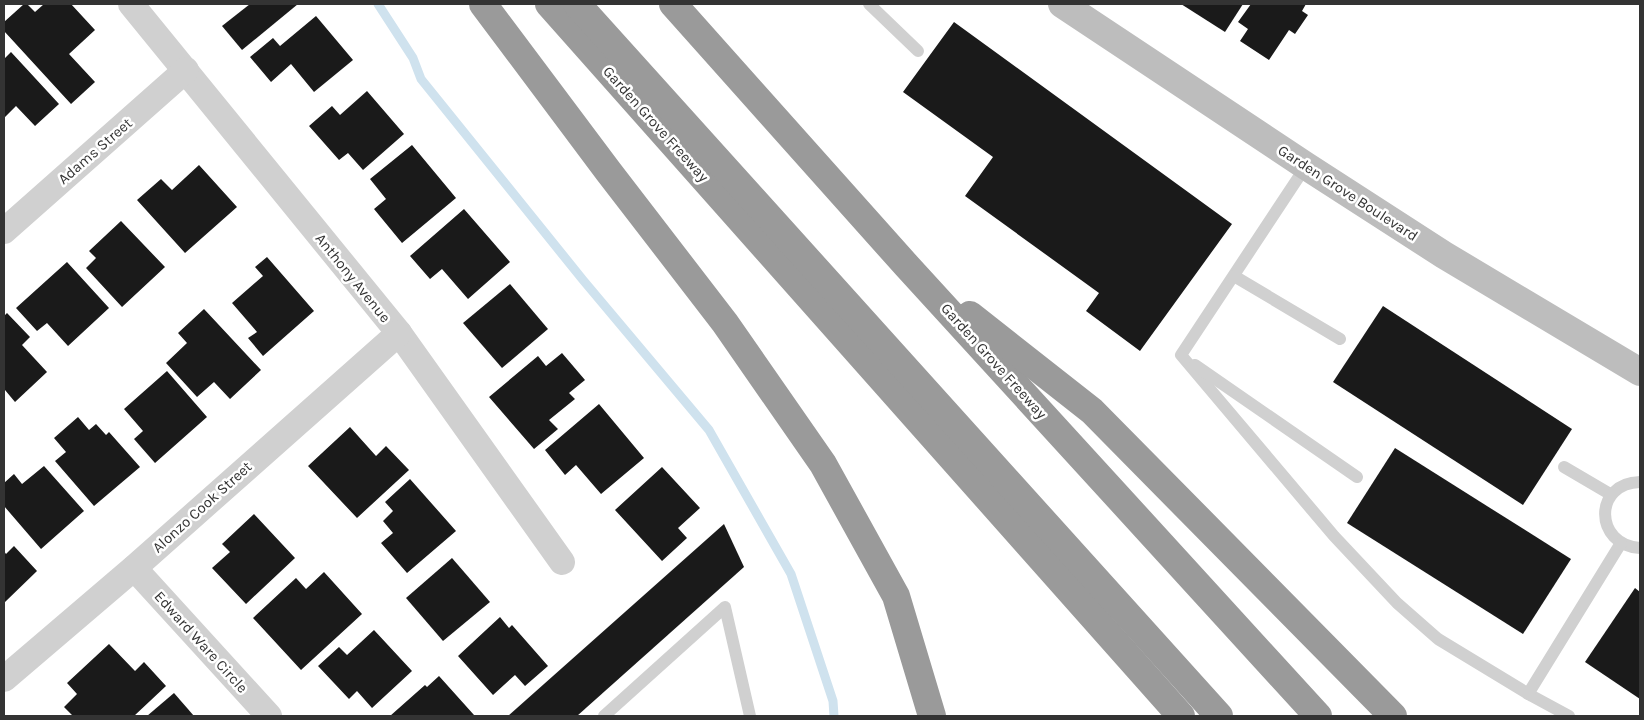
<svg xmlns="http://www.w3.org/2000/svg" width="1644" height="720" font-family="Karla,sans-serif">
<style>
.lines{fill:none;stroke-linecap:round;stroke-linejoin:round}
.stream{stroke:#cfe2ee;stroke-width:9}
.building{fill:#1a1a1a}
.service{stroke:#d0d0d0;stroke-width:12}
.minor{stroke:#d0d0d0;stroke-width:26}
.secondary{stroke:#bdbdbd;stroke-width:28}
.motorway{stroke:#9a9a9a;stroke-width:28}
.labels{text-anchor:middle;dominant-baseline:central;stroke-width:5;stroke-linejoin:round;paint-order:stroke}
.street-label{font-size:15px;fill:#333;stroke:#fff}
</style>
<rect width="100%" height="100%" fill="#fff"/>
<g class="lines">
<!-- stream -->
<path class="stream" d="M378 4 413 58 421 79 583 280 709 430 791 574 833 701 834 716"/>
</g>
<!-- building -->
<g class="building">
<path d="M24 4H27L35 12 44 4H71L95 30 69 54 95 82 71 104 4 31V22Z"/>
<path d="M250 4H298L242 50 222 26Z"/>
<path d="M1181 4H1243L1225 32Z"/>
<path d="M1251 4H1306L1302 11 1308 15 1295 34 1289 30 1269 60 1240 41 1248 29 1238 22Z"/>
<path d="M316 16 353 60 314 92 291 64 271 82 250 57 273 38 280 46Z"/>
<path d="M954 22 1232 224 1140 351 1086 311 1099 293 965 196 993 157 903 92Z"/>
<path d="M11 52 59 104 35 126 16 106 4 118V59Z"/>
<path d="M367 91 404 134 363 170 348 153 339 160 309 126 332 106 340 115Z"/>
<path d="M412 145 456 198 402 243 374 209 386 199 370 179Z"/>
<path d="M199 165 237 207 185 253 137 200 161 179 172 190Z"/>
<path d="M464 209 510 262 468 299 442 269 430 279 410 256Z"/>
<path d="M121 221 165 267 122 307 86 268 96 258 89 251Z"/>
<path d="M267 257 314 311 263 356 248 338 257 332 232 303 263 276 255 267Z"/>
<path d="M67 262 109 308 68 346 47 323 37 331 16 308Z"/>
<path d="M510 284 548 329 502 368 463 323Z"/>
<path d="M1383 306 1572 429 1523 505 1333 382Z"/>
<path d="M204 309 261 370 230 399 214 382 197 397 166 363 187 343 178 333Z"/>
<path d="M7 313 30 337 22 345 47 372 15 402 5 390 4 392V316Z"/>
<path d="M562 353 585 380 569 393 575 399 549 420 558 429 534 449 489 397 538 356 546 366Z"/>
<path d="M167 371 207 417 155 463 134 439 143 431 124 409Z"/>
<path d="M599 404 644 458 601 494 576 465 565 475 545 450Z"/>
<path d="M78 417 89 430 96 424 106 435 109 432 140 467 94 506 55 461 66 452 54 438Z"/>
<path d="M350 427 376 456 386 446 409 470 357 518 308 466Z"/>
<path d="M1395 448 1571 559 1523 634 1347 523Z"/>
<path d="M44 466 84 511 41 549 4 506V483L14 474 22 484Z"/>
<path d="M662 467 700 508 678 528 687 538 662 561 615 510Z"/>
<path d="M410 479 456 531 407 573 381 543 393 533 383 521 393 511 385 502Z"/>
<path d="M254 514 295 558 246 604 212 568 230 552 222 544Z"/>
<path d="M724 524 744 567 577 716H508Z"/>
<path d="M14 546 37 571 4 603V551L6 554Z"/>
<path d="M452 558 490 602 443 641 406 598Z"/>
<path d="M324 572 362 614 301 670 253 618 296 578 306 589Z"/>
<path d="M1635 588 1640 592V699L1585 662Z"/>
<path d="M500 617 509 628 512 625 548 666 525 686 515 675 493 695 458 656Z"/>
<path d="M374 630 412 671 372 708 357 691 349 699 318 666 339 647 347 655Z"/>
<path d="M109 644 135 671 144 662 166 686 134 716H73L64 707 77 694 67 683Z"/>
<path d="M439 676 474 715 473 716H390L425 685 427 687Z"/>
<path d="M174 693 194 716H147Z"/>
</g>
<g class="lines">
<!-- service -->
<g class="service">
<path d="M869 4 918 51"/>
<path d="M1306 166 1181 355 1334 536 1397 603 1438 639 1532 696 1569 716"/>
<path d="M1234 276 1340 339"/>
<path d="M1195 365 1357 477"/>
<path d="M1564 467 1610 494"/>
<path d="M1640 482C1593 483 1594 545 1640 548"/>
<path d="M1528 694 1621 543"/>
<path d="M604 716 725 607 750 716"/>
</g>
<!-- minor -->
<g class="minor">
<path d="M131 4 399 333 562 562"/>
<path d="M4 231 186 70"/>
<path d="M134 568 269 716"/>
<path d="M4 679 134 568 399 333"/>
</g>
<!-- secondary -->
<path class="secondary" d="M1062 4 1306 166 1444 255 1640 372"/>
<!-- motorway -->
<g class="motorway">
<path d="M483 4 608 171 725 323 823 464 896 596 932 716"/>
<path d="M549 4 1181 716"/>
<path d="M577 4 1219 716"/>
<path d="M673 4 906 265 1318 716"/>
<path d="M970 315 1092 411 1393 716"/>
</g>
</g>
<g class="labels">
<!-- street labels -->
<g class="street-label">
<text transform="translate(656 124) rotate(48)">Garden Grove Freeway</text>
<text transform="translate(95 151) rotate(-41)">Adams Street</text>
<text transform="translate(1348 193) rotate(33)">Garden Grove Boulevard</text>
<text transform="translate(353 278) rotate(51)">Anthony Avenue</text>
<text transform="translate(994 361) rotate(48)">Garden Grove Freeway</text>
<text transform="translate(202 507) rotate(-42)">Alonzo Cook Street</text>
<text transform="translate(201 642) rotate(48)">Edward Ware Circle</text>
</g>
</g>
<!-- border -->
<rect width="1644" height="720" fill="none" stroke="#333333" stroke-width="10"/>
</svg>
